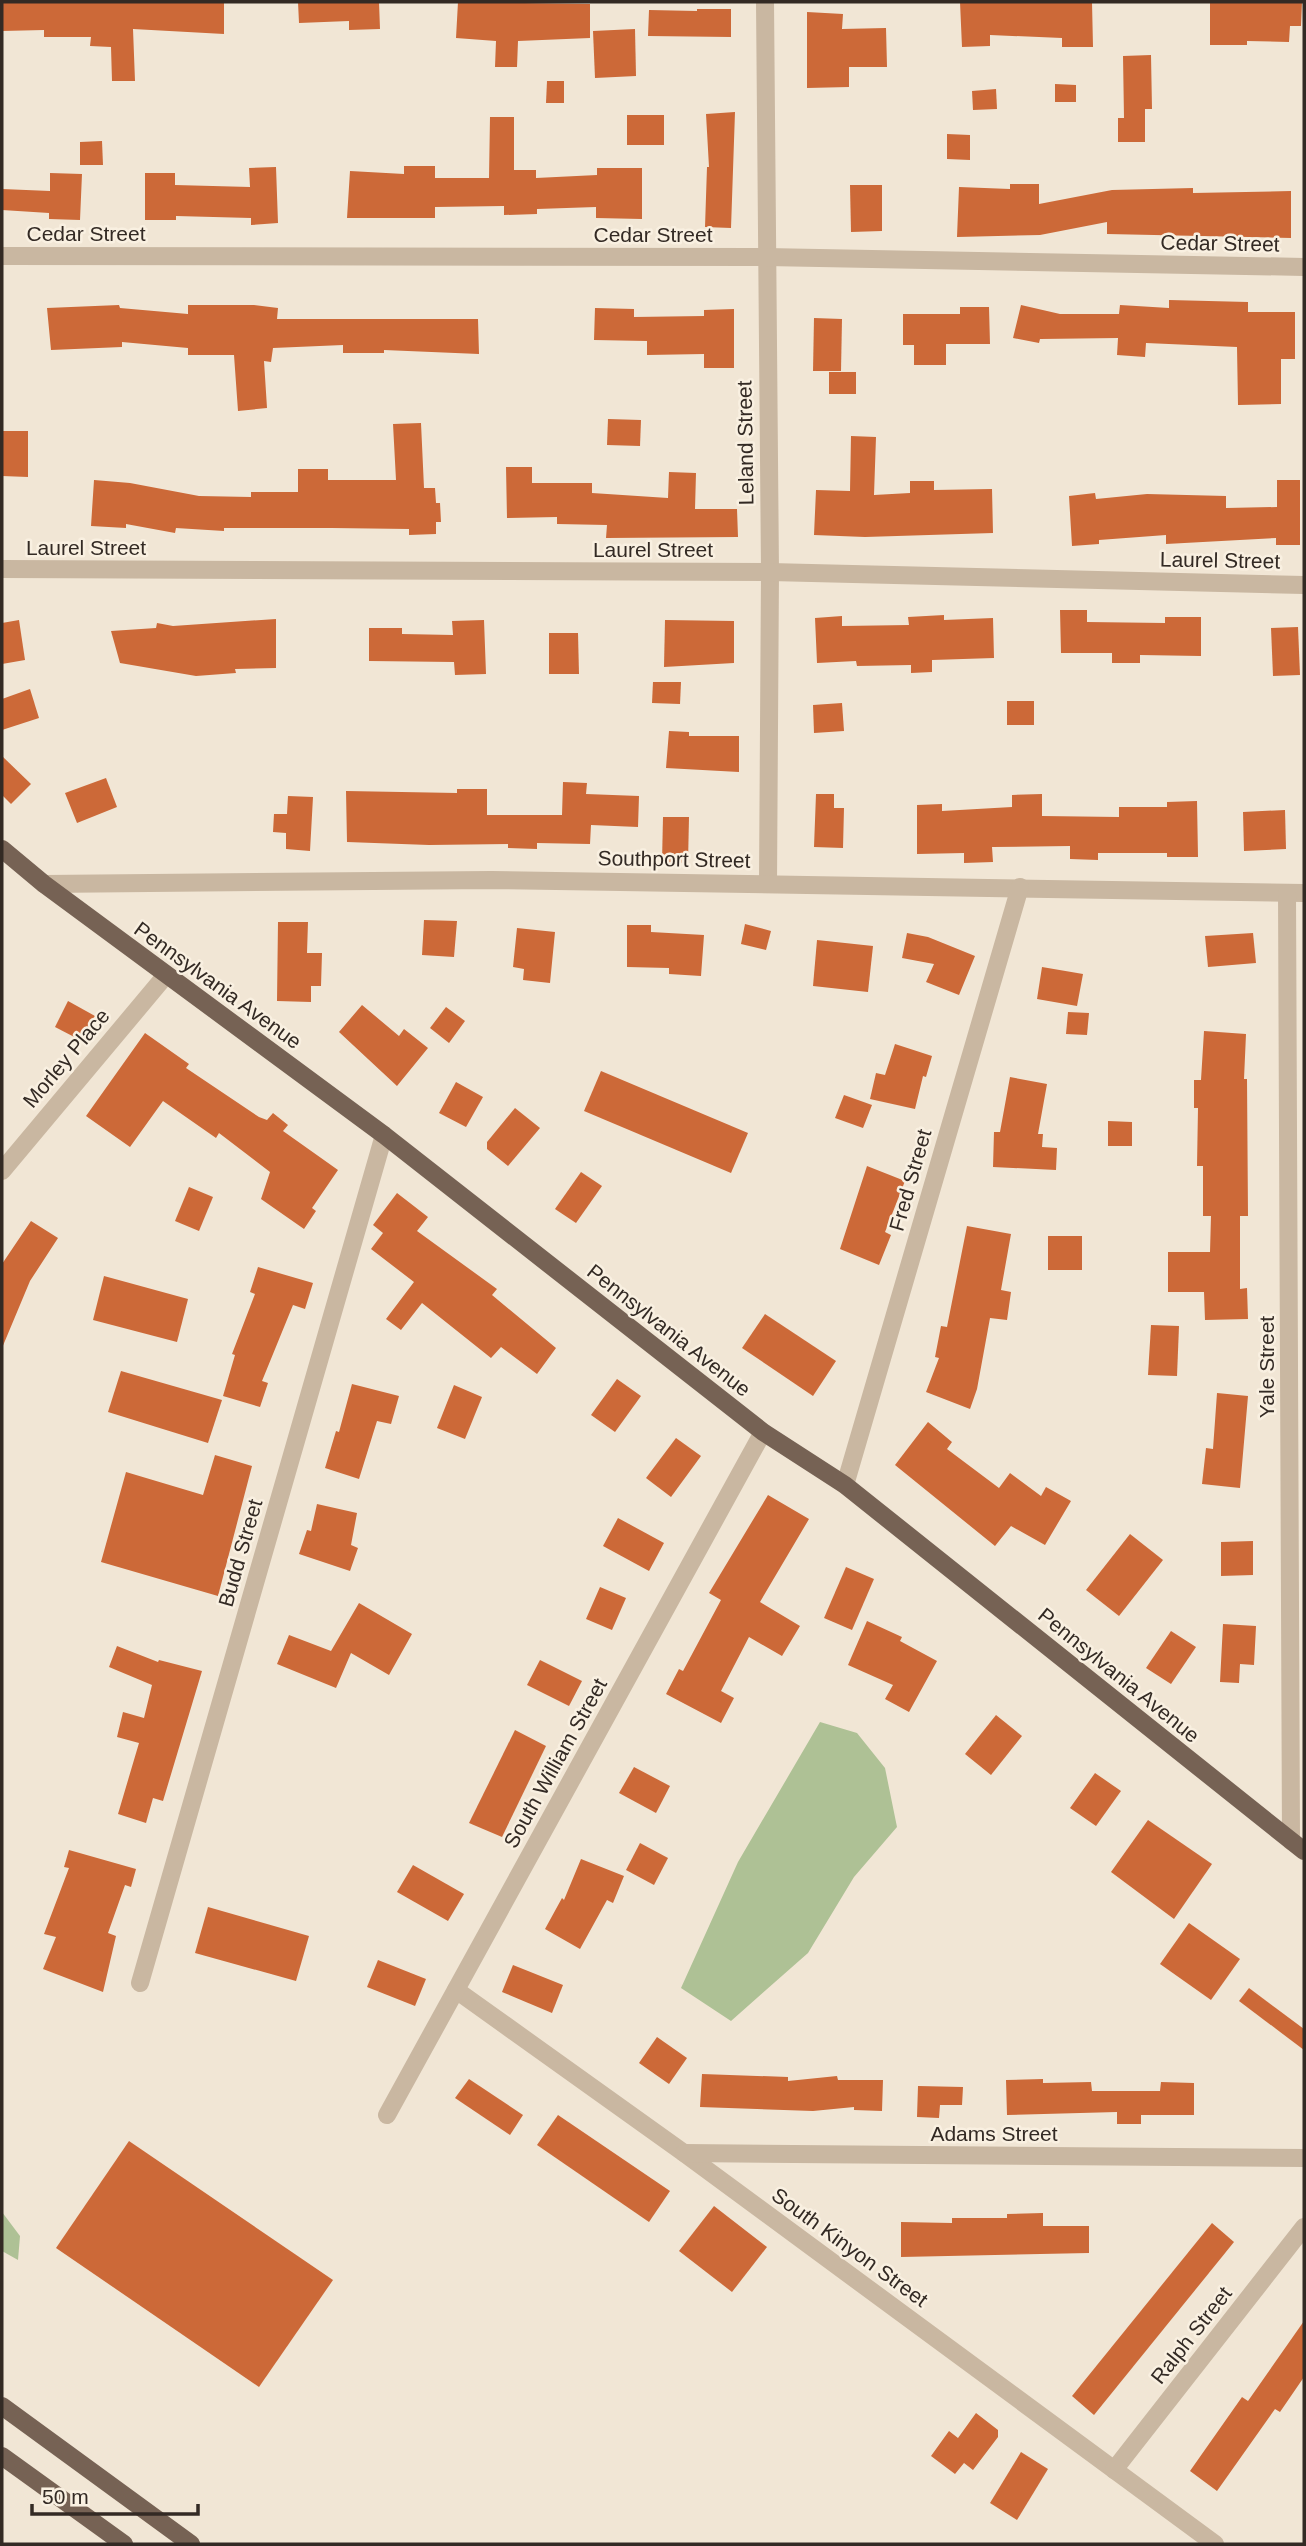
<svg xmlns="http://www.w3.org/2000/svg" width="1306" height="2546" font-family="Arial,sans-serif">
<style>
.green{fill:#aec195}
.building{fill:#cc6938}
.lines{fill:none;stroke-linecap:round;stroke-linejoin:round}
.minor{stroke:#c9b7a1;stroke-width:18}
.major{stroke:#766254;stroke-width:18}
.labels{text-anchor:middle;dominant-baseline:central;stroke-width:5;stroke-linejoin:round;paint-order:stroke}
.street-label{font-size:21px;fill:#332a24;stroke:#f9f0e1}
</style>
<rect width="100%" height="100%" fill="#f1e6d5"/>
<!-- green -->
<g class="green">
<path d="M820 1722 857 1733 885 1768 897 1827 854 1877 808 1953 731 2021 681 1988 738 1862Z"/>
<path d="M2 2212 20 2236 18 2260 2 2251Z"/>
</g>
<!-- building -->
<g class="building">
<path d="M2 2H224V34L133 29 135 81H112L111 47 90 46 91 37H44V30L2 31Z"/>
<path d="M298 2H379L380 29 349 30V21L299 23Z"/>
<path d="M458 2 590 4V38L518 41 517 67H495L496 41 456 38Z"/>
<path d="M960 2H1092L1093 47H1062V38L990 35V46L962 47Z"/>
<path d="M1210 2H1302L1301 26H1290L1289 42 1247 41V45H1210Z"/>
<path d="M697 9H731V37L648 36 649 10 697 11Z"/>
<path d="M807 12 843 14 842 29 886 28 887 67H849V87L807 88Z"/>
<path d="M635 29 636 76 595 78 593 31Z"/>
<path d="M1151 55 1152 109H1145V142H1118V118H1124L1123 56Z"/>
<path d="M547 81H564V103H546Z"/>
<path d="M1055 84 1076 85V102H1055Z"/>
<path d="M996 89 997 109 973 110 972 91Z"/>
<path d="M735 112 731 228 705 227 707 167H709L706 114Z"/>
<rect x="627" y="115" width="37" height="30"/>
<path d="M490 117H514V170H536V178L597 175V168H642V219L596 218V207L537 209V214L504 215V206L435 207V218H347L350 171 404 174V166H435V178H489Z"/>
<path d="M947 134 970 135V160L947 159Z"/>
<path d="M102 141 103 165H80V142Z"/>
<path d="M276 167 278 223 251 225V218L176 216V220H145V173H175V185L250 187 249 168Z"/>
<path d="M50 173 82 174 80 220 49 219V213L2 210V189L50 191Z"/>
<path d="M1010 184H1039V204L1112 190 1193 188V193L1291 191V238L1107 234V222L1040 235 957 237 959 187 1010 189Z"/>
<path d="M850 185H882V231L851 232Z"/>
<path d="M1169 300 1248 302V312H1295V359H1281V404L1238 405 1237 347 1146 343 1145 357 1117 355 1118 338 1040 339 1039 343 1013 338 1021 305 1060 314H1119L1120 305 1169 308Z"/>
<path d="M119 305 120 308 188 314V305H254L278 308 277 319H478L479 354 384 350V353H343V345L273 348 271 362 264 361 267 408 238 411 234 355H188V348L122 342V347L51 350 47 308Z"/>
<path d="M960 307H989L990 344H946V365H914V345H903V314H960Z"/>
<path d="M595 308 634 309V317L704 316V310L734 309V368H704V354L647 355V341L594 340Z"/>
<path d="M814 318 842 319 841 371H813Z"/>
<rect x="829" y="372" width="27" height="22"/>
<path d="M608 419 641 420 640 446 607 445Z"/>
<path d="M421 423 424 488H435L436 503H440L441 522H436V534L409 535V529L332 528H224V531L176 528 175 533 126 524V528L91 526 94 480 130 483 199 496 251 497V492H298V469H328V480H396L393 424Z"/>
<path d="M2 431H28V477L2 476Z"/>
<path d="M851 436 876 437 874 495 910 493V481H934V490L992 489 993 533 865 537 814 535 816 490 850 491Z"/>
<path d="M506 467H532V483H592V493L668 498 669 472 696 473 695 509H737L738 537 606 538 607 525 557 524V517L507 518Z"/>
<path d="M1277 480H1300V545H1276V538L1166 544V535L1099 540V544L1072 546 1069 496 1095 493 1096 499 1147 494 1226 496V508L1277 507Z"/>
<path d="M1060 610H1087V622L1165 623V617H1201V656L1140 655V663H1112V653H1061Z"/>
<path d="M944 615V620L993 618 994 658 932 660V672L911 673V665L857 666 856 661 817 663 815 618 842 616V626L909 625 908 617Z"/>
<path d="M276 619V668L235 669 236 673 196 676 120 663 111 631 156 628 157 623 173 626Z"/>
<path d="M19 620 25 660 2 664V623Z"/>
<path d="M484 620 486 674 455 675 454 662 369 661V628H402V634L453 635 452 621Z"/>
<path d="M665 620 734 621V663L664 667Z"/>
<path d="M1298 627 1300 675 1273 676 1271 628Z"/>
<path d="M549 633H578L579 674H549Z"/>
<path d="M653 682H681L680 704 652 703Z"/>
<path d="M30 689 39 718 2 730V699Z"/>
<rect x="1007" y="701" width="27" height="24"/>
<path d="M842 703 844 731 814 733 813 705Z"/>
<path d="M669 731 689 732V736H739V772L666 768Z"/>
<path d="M2 756 31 784 11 804 2 795Z"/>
<path d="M106 778 117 807 77 823 65 793Z"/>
<path d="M563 782 587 783 586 794 639 796 638 827 591 825 590 844 537 843V849L508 848V844L429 845 347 842 346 791 457 793V789H487V815H562Z"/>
<path d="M816 794H834V808H844L843 848 814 847Z"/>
<path d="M1042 794V816L1119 817V807H1167V802L1197 801 1198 857H1167V853H1098V860L1070 859V846L992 847 993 862 964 863V853L917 854V805L942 804V811L1012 807V795Z"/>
<path d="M288 796 313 797 310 851 286 849V833L273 832 274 814H287Z"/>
<path d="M1285 810 1286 849 1244 851 1243 812Z"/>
<path d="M663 817H689L688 863 662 862Z"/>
<path d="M424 920 457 921 454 957 422 955Z"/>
<path d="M278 922H308L307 953H322L321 986H311V1002L277 1001Z"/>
<path d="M745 924 771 931 766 950 741 944Z"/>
<path d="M627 925H651V932L704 935 701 976 669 974V968L627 967Z"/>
<path d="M517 928 555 932 550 983 523 980 524 969 513 967Z"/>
<path d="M907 933 928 937 975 956 959 995 926 982 934 964 902 958Z"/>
<path d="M1253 933 1256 963 1208 967 1205 936Z"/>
<path d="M817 940 873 946 868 992 813 986Z"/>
<path d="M1042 967 1083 974 1077 1006 1037 999Z"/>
<path d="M68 1001 95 1016 82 1041 55 1027Z"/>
<path d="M362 1005 399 1036 404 1029 428 1048 397 1086 339 1032Z"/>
<path d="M446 1007 465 1021 449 1043 430 1028Z"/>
<path d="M1068 1012 1089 1013 1087 1035 1066 1034Z"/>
<path d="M1204 1031 1246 1034 1244 1079H1247L1248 1216H1240V1289L1247 1288 1248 1319 1205 1320 1204 1292H1168V1252H1210L1211 1216H1203V1166H1197L1198 1108H1194V1080H1201Z"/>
<path d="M145 1033 189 1064 186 1068 259 1117 267 1120 273 1113 288 1125 283 1131 338 1170 312 1208 316 1211 304 1229 261 1199 270 1172 219 1133 216 1138 163 1101 130 1147 86 1116Z"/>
<path d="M895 1044 932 1056 926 1077 923 1076 915 1109 870 1099 876 1073 885 1075Z"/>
<path d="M601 1071 748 1133 731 1173 584 1111Z"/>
<path d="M1010 1077 1047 1084 1038 1134H1043L1042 1147 1057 1148 1056 1170 993 1167 994 1132H1000Z"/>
<path d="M456 1082 483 1097 466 1127 439 1113Z"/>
<path d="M844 1095 872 1105 863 1128 835 1118Z"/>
<path d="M515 1108 540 1128 508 1166 487 1149V1142Z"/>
<path d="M1108 1121 1132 1122V1146H1108Z"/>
<path d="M867 1166 905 1181 885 1232 891 1235 879 1265 840 1249Z"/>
<path d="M581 1172 602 1186 576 1223 555 1209Z"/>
<path d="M189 1187 213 1197 199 1231 175 1221Z"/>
<path d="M397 1193 428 1217 417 1231 497 1289 492 1295 556 1348 537 1374 501 1347 491 1358 422 1303 401 1330 386 1319 414 1282 371 1249 383 1233 373 1225Z"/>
<path d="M31 1221 58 1238 30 1281 2 1348V1264Z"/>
<path d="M967 1226 1011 1234 1001 1290 1011 1292 1007 1320 990 1318 977 1389 970 1409 926 1392 939 1358 935 1357 941 1326 947 1327Z"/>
<rect x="1048" y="1236" width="34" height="34"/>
<path d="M258 1267 313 1283 305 1309 293 1305 262 1381 268 1383 260 1407 223 1396 235 1355 232 1354 255 1294 250 1292Z"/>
<path d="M104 1276 188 1299 177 1342 93 1320Z"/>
<path d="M765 1314 836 1361 813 1396 742 1348Z"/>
<path d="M1151 1325 1179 1326 1177 1376 1148 1375Z"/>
<path d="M121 1371 222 1400 208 1443 108 1412Z"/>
<path d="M617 1379 641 1396 615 1432 591 1415Z"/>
<path d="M352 1384 399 1396 391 1424 377 1421 359 1479 325 1468 336 1431 339 1432Z"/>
<path d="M454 1385 482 1397 465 1439 437 1428Z"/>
<path d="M1217 1393 1248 1396 1240 1488 1202 1484 1206 1448 1213 1449Z"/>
<path d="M928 1422 952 1442 947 1449 999 1488 1010 1473 1041 1496 1046 1487 1071 1501 1045 1545 1011 1526 995 1546 895 1465Z"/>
<path d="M676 1438 701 1456 671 1497 646 1478Z"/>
<path d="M215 1455 252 1466 218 1596 101 1562 126 1472 203 1495Z"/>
<path d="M768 1495 809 1519 760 1602 800 1626 782 1656 749 1637 721 1691 734 1698 721 1723 666 1694 679 1669 683 1671 721 1600 709 1593Z"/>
<path d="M317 1504 357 1513 351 1545 358 1548 350 1571 299 1554 307 1530 311 1531Z"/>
<path d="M618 1518 664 1543 649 1571 603 1546Z"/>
<path d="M1130 1534 1163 1560 1119 1616 1086 1590Z"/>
<path d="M1253 1541V1575L1221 1576V1542Z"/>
<path d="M846 1567 874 1579 852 1630 824 1618Z"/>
<path d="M600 1587 626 1598 612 1630 586 1619Z"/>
<path d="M359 1603 412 1634 389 1675 351 1653 336 1688 277 1664 289 1635 331 1651Z"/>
<path d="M867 1621 902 1637 900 1641 937 1661 909 1712 885 1699 893 1685 848 1665Z"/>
<path d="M1223 1624 1256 1626 1254 1665 1240 1664 1239 1683 1220 1682Z"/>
<path d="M1171 1631 1196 1647 1171 1684 1146 1668Z"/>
<path d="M117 1646 158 1662 159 1660 202 1671 163 1801 153 1798 146 1823 118 1814 139 1743 117 1737 123 1712 144 1718 152 1685 109 1667Z"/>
<path d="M540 1660 582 1681 569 1706 527 1685Z"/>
<path d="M996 1715 1022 1736 991 1775 965 1754Z"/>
<path d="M515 1730 546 1746 502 1837 469 1823Z"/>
<path d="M634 1767 670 1786 656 1813 619 1793Z"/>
<path d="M1095 1773 1121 1791 1096 1826 1070 1808Z"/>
<path d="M1148 1820 1212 1864 1174 1919 1111 1872Z"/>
<path d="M640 1843 668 1858 654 1885 626 1870Z"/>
<path d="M69 1850 136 1869 131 1887 125 1885 108 1933 116 1936 103 1992 43 1969 56 1937 44 1934 69 1868 64 1867Z"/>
<path d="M581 1859 624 1876 613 1903 607 1900 580 1949 545 1929 562 1898 564 1900Z"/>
<path d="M413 1865 464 1894 448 1921 397 1892Z"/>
<path d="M208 1907 309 1936 296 1981 195 1953Z"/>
<path d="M1189 1923 1240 1959 1211 2000 1160 1964Z"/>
<path d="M378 1960 426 1979 415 2006 367 1987Z"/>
<path d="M513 1965 563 1985 552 2013 502 1992Z"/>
<path d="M1249 1988 1304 2029V2050L1239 2001Z"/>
<path d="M657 2037 687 2058 669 2084 639 2063Z"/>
<path d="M702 2074 788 2077V2081L837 2076 838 2080H883L882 2111 854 2110V2107L813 2111 700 2107Z"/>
<path d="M469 2079 523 2115 510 2135 455 2098Z"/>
<path d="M1043 2079V2083L1091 2082 1092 2091H1160L1161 2082 1194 2083V2115H1141V2124H1117V2112L1007 2115 1006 2080Z"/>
<path d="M918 2086 963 2087 962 2105H940L939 2118 917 2117Z"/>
<path d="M558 2115 670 2191 649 2222 537 2145Z"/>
<path d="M129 2141 333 2280 259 2387 56 2248Z"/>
<path d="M714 2206 767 2247 732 2292 679 2251Z"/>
<path d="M1043 2213V2226H1089V2253L901 2257V2222L952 2223V2218H1007V2214Z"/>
<path d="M1212 2223 1234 2242 1094 2415 1072 2396Z"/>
<path d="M1304 2321V2377L1280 2412 1275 2409 1217 2491 1190 2471 1242 2397 1248 2401Z"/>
<path d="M976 2413 998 2430V2437L973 2470 964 2463 955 2474 931 2456 949 2431 958 2438Z"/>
<path d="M1021 2452 1048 2469 1017 2520 990 2503Z"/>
</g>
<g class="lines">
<!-- minor -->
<g class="minor">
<path d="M765 2 770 572 768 883"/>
<path d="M2 256 766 257 1304 267"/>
<path d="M2 569 770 572 1304 585"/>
<path d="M44 884 491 880 1304 893"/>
<path d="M1287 893 1291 1841"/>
<path d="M2 1171 166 975"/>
<path d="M845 1485 1020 887"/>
<path d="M140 1983 384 1135"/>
<path d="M456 1990 684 2153 1215 2544"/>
<path d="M387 2115 763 1432"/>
<path d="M684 2153 1304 2158"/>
<path d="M1114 2470 1304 2227"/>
</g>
<!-- major -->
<g class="major">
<path d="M2 849 44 884 384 1135 763 1432 845 1485 1304 1851"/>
<path d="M2 2406 191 2544"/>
<path d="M2 2456 124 2544"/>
</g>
</g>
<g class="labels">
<!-- street labels -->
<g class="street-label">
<text x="86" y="233">Cedar Street</text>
<text x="653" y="234">Cedar Street</text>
<text transform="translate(1220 243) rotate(1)">Cedar Street</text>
<text transform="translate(745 443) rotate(-91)">Leland Street</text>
<text x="86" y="547">Laurel Street</text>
<text x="653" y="549">Laurel Street</text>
<text transform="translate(1220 560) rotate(1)">Laurel Street</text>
<text transform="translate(674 859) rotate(1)">Southport Street</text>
<text transform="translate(218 985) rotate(36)">Pennsylvania Avenue</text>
<text transform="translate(66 1058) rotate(-50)">Morley Place</text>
<text transform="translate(910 1180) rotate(-74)">Fred Street</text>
<text transform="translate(669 1330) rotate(38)">Pennsylvania Avenue</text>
<text transform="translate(1266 1367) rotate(-90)">Yale Street</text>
<text transform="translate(240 1553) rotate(-74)">Budd Street</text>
<text transform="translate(1119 1675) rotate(39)">Pennsylvania Avenue</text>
<text transform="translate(555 1763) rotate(-61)">South William Street</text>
<text x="994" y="2133">Adams Street</text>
<text transform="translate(850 2247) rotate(36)">South Kinyon Street</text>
<text transform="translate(1191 2335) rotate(-52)">Ralph Street</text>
</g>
</g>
<!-- border -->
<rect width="1306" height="2546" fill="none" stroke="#332a24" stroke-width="7"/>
<!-- scale -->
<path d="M32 2504v10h166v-10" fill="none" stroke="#332a24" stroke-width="3.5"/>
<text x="42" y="2504" font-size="21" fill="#332a24" stroke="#f9f0e1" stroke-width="5" paint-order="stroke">50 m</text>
</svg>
